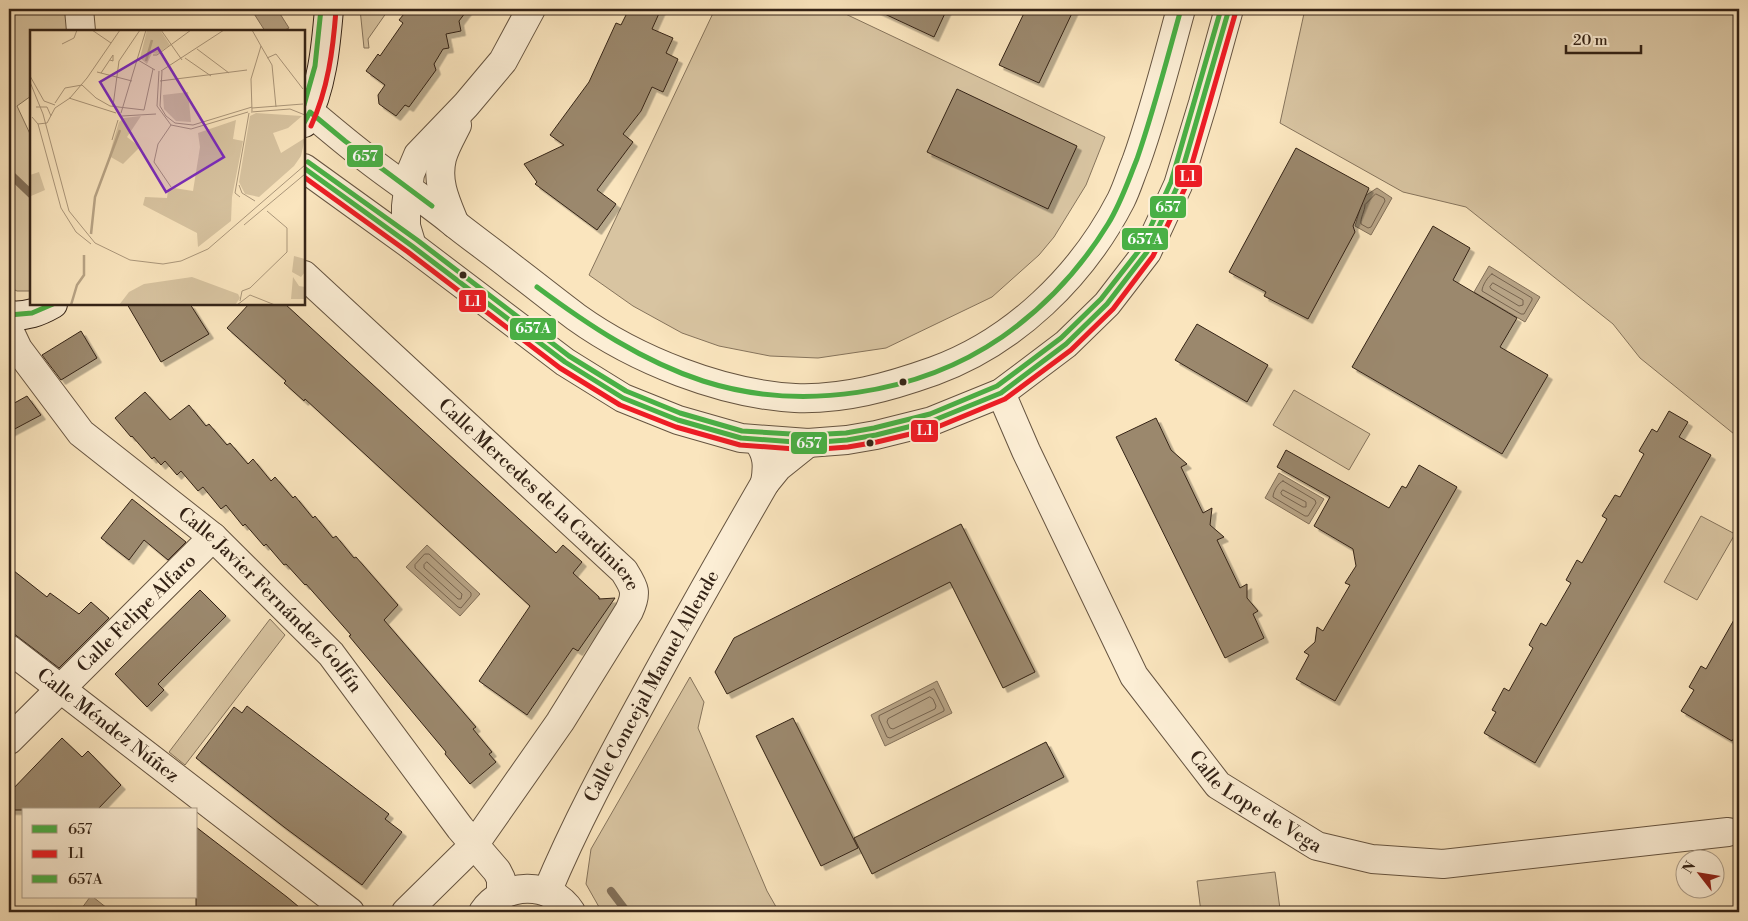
<svg xmlns="http://www.w3.org/2000/svg" width="1748" height="921" font-family="'Libre Bodoni',serif">
<style>
.green{fill:#d8c4a1;stroke:#86745c}
.water{fill:#b7a385;stroke:#837059}
.lines{fill:none;stroke-linecap:round;stroke-linejoin:round}
.shore{stroke:#76634e;stroke-width:1}
.stream{stroke:#837059;stroke-width:8}
.building{fill:#9b886d;stroke:#342316;filter:url(#shadow)}
.street-casing{stroke:#665440;stroke-width:30}
.secondary-casing{stroke:#342316;stroke-width:30}
.street{stroke:#fceed5;stroke-width:28}
.secondary{stroke:#fceed5;stroke-width:28}
.bus-1-casing{stroke:#fceed5;stroke-width:9}
.bus-2-casing{stroke:#fceed5;stroke-width:9}
.bus-3-casing{stroke:#fceed5;stroke-width:9}
.bus-1{stroke:#49b045;stroke-width:5}
.bus-2{stroke:#ee1c25;stroke-width:5}
.bus-3{stroke:#49b045;stroke-width:5}
.bus-dot{fill:#342316;stroke:#fceed5;stroke-width:2}
.labels{text-anchor:middle;dominant-baseline:central;stroke-width:5;stroke-linejoin:round;paint-order:stroke}
.street-label{font-size:19px;fill:#342316;stroke:#fceed5}
.inset-river{fill:none;stroke:#b7a385;stroke-width:2.5}
.inset-road{fill:none;stroke:#ab977b;stroke-width:1}
.view{fill:#7b2cbf;fill-opacity:0.15;stroke:#7b2cbf;stroke-width:2.5}
.inset-edge{fill:none;stroke:#342316;stroke-width:2.5}
.line-badge{stroke:#fceed5;stroke-width:2}
.badge-label{font-size:14px;text-anchor:middle;font-weight:bold;fill:#fff}
</style>
<defs>
<filter id="shadow"><feDropShadow dx="4.5" dy="4.5" stdDeviation="0" flood-color="#0004"/></filter>
</defs>
<rect width="100%" height="100%" fill="#fae5be"/>
<filter id="stains"><feTurbulence type="fractalNoise" baseFrequency=".004" numOctaves="4"/><feColorMatrix values="0 0 0 0 .2 0 0 0 0 .09 0 0 0 0 .02 0 0 0 .5 -.17"/></filter>
<radialGradient id="worn" r=".72"><stop offset=".6" stop-color="#630" stop-opacity="0"/><stop offset="1" stop-color="#630" stop-opacity=".3"/></radialGradient>
<!-- green -->
<g class="green">
<path d="M9 9H71V31H31V96L17 106 31 136V291H17L9 287Z"/>
<path d="M360 9H389L368 39 369 48H364Z"/>
<path d="M715 9H835L1105 137 1086 185 1054 237 1039 255 992 297 886 348 818 358 770 356 719 346 682 333 633 306 589 275Z"/>
<path d="M1305 9H1739V438L1640 358 1613 324 1466 207 1403 192 1280 123Z"/>
<path d="M1294 390 1370 434 1349 470 1273 425Z"/>
<path d="M1701 516 1735 534 1697 600 1664 582Z"/>
<path d="M270 619 285 635 185 765 169 752Z"/>
<path d="M690 677 704 702 698 728 767 891 779 912H599V907L586 884 591 849Z"/>
<path d="M1275 872 1280 909 1251 912H1201L1197 881Z"/>
</g>
<!-- water -->
<g class="water">
<path d="M251 9H277L289 28 283 31H265Z"/>
<path d="M1377 188 1392 198 1371 235 1355 226 1360 209 1357 207 1365 196Z"/>
<path d="M1489 266 1540 297 1525 322 1474 292Z"/>
<path d="M1279 473 1324 499 1309 524 1265 498Z"/>
<path d="M427 545 480 594 460 616 406 567Z"/>
<path d="M937 681 952 713 885 746 871 715Z"/>
<path d="M90 897H93L112 912H79Z"/>
</g>
<g class="lines">
<!-- shore -->
<g class="shore">
<path d="M1376 194 1384 198 1385 201 1371 227 1368 228 1361 224C1360 218 1365 211 1365 205Z"/>
<path d="M1492 274 1532 298V300L1524 314H1521L1482 291C1482 286 1488 276 1492 274Z"/>
<path d="M1493 283 1523 300V305L1519 306 1491 289 1490 287Z"/>
<path d="M1283 481 1315 500 1316 503 1308 516H1305L1273 497C1273 492 1278 483 1283 481Z"/>
<path d="M1283 490 1306 502V507H1303L1282 495 1281 493Z"/>
<path d="M425 554H429L471 593V596L461 608 458 607 415 568V565Z"/>
<path d="M427 562 462 594 461 599H458L424 568V565Z"/>
<path d="M934 689 944 709V711L890 738 887 737 879 719V716Z"/>
<path d="M930 697 933 699 936 706 935 709 893 729 890 728 887 722 888 719Z"/>
</g>
<!-- stream -->
<g class="stream">
<path d="M9 173 31 194"/>
<path d="M611 891 627 912"/>
</g>
</g>
<!-- building -->
<g class="building">
<path d="M408 9H468L459 21 461 31 446 34 449 48 443 49 434 64 436 70 409 107 405 105 396 116 379 104 378 95 385 85 366 71 378 54 380 56 403 23 399 20Z"/>
<path d="M629 9H661L652 29 673 38 666 53 678 59 663 92 652 87 641 111 623 134 633 142 597 190 616 204 597 230 535 184 537 182 524 164 564 145 550 135 589 82 616 23 621 25Z"/>
<path d="M874 9H947L934 37Z"/>
<path d="M1026 9H1074L1039 83 999 65Z"/>
<path d="M957 89 1077 146 1048 209 927 152Z"/>
<path d="M1296 148 1369 188 1353 226 1355 232 1308 319 1264 296 1266 292 1229 272Z"/>
<path d="M1433 226 1470 248 1453 280 1517 318 1500 347 1548 375 1502 454 1352 367Z"/>
<path d="M127 304H190L209 334 161 362Z"/>
<path d="M249 304H285L556 553 563 545 582 562 573 573 599 597V599L615 598 578 651 573 648 527 715 479 681 530 606 305 399 304 401 284 383 286 381 227 328Z"/>
<path d="M1197 324 1268 365 1247 402 1175 360Z"/>
<path d="M81 331 97 358 61 380 42 355Z"/>
<path d="M145 392 170 420 189 405 206 426 209 424 227 445 230 443 248 464 253 459 271 481 275 477 293 498 295 496 313 518 315 516 333 538 336 536 354 558 356 557 398 605 384 620 476 727 473 729 492 752 489 754 496 762 470 784 445 754 446 752 349 636 351 635 306 584 305 585 286 564 284 565 266 544 264 546 245 524 243 526 226 505 221 509 203 487 198 491 181 471 177 475 165 461 161 465 154 457 152 459 132 436 131 437 115 418Z"/>
<path d="M27 396 41 415 9 432V406Z"/>
<path d="M1669 411 1688 422 1679 437 1711 455 1535 763 1484 733 1496 712 1492 710 1504 688 1509 691 1533 648 1529 645 1541 623 1546 626 1571 583 1566 580 1577 560 1582 563 1607 519 1602 516 1615 495 1620 497 1644 454 1639 451 1652 429 1657 432Z"/>
<path d="M1156 418 1171 450 1187 464 1181 467 1203 513 1212 508 1210 525 1224 537 1217 540 1240 588 1247 584V598L1258 611 1253 614 1264 638 1225 658 1116 437Z"/>
<path d="M1286 450 1389 508 1402 486 1406 488 1419 465 1457 487 1335 701 1296 679 1309 655 1304 652 1315 642 1317 627 1323 631 1350 585 1345 583 1356 566 1353 549 1314 526 1330 497 1277 467Z"/>
<path d="M132 499 186 542 168 560 144 540 129 560 101 538Z"/>
<path d="M961 524 1035 672 1003 688 950 582 727 694 715 672 734 638Z"/>
<path d="M9 567 47 597 50 593 79 614 91 602 109 618 59 668 9 630Z"/>
<path d="M200 590 226 616 158 684 164 690 147 707 115 674Z"/>
<path d="M1739 611V729L1732 741 1681 711 1694 690 1689 687 1701 666 1706 669Z"/>
<path d="M247 706 389 814 385 819 402 832 362 885 284 827 196 758 234 707 242 713Z"/>
<path d="M793 718 858 848 821 866 756 736Z"/>
<path d="M62 738 82 757 88 751 121 785 97 810H9V793Z"/>
<path d="M1046 742 1064 777 872 874 854 838Z"/>
<path d="M196 827 287 897 305 912H196Z"/>
</g>
<g class="lines">
<defs>
<g id="street">
<path d="M79 9 81 31"/>
<path d="M310 112C329 128 349 145 369 160 396 181 424 199 450 220 471 237 494 253 515 270 536 286 556 302 576 317 636 360 722 394 795 398 843 400 889 387 934 371 1014 342 1082 276 1121 200 1127 188 1131 174 1136 162 1154 112 1167 60 1181 9"/>
<path d="M304 168 412 246 565 362 623 398 678 420 741 438 808 443 847 440 876 435 932 421 1001 393 1066 344 1107 304 1147 252 1178 185 1203 103 1229 9"/>
<path d="M455 224C446 202 436 182 442 158 445 147 452 135 457 125"/>
<path d="M412 246 406 226V206L410 174 418 155 466 105 503 61 531 9"/>
<path id="s1" d="M304 275 624 571C634 587 638 592 629 611L560 722 474 845 406 912"/>
<path id="s2" d="M9 330 18 349 81 433 213 537 331 654 460 828 497 871 501 879V895"/>
<path id="s3" d="M1001 393 1026 451 1134 676 1218 785 1317 846 1372 859 1443 864 1728 832"/>
<path d="M757 440C768 454 768 466 765 483L778 467 808 443"/>
<path id="s4" d="M9 649 350 912"/>
<path id="s5" d="M9 740 213 537"/>
<path id="s6" d="M547 892C575 825 609 762 644 698 683 626 724 554 765 483"/>
<path d="M483 912C503 882 551 880 571 912"/>
</g>
<g id="secondary">
<path d="M304 123C322 89 326 46 329 9"/>
<path d="M9 315C26 317 39 312 53 304"/>
</g>
</defs>
<!-- street casing -->
<use href="#street" class="street-casing"/>
<!-- secondary casing -->
<use href="#secondary" class="secondary-casing"/>
<!-- street -->
<use href="#street" class="street"/>
<!-- secondary -->
<use href="#secondary" class="secondary"/>
<defs>
<g id="bus-1">
<path d="M304 123 310 112 345 141 432 206"/>
<path d="M304 168 412 246 565 362 623 398 678 420 741 438 808 443 847 440 876 435 932 421 1001 393 1066 344 1107 304 1147 252 1178 185 1229 9"/>
<path d="M537 287C588 325 642 361 703 381 800 412 918 395 1002 337 1045 307 1081 268 1108 224 1121 203 1128 181 1137 159 1154 110 1167 59 1181 9"/>
<path d="M9 315 32 313 53 304"/>
</g>
<g id="bus-2">
<path d="M311 126C328 89 333 50 336 10"/>
<path d="M304 177 408 252 560 368 620 405 676 427 740 445 808 450 848 447 877 442 935 428 1005 399 1071 350 1113 309 1153 256 1185 188 1236 11"/>
</g>
<g id="bus-3">
<path d="M304 105 315 66 321 9"/>
<path d="M308 162 417 240 569 356 626 391 680 413 742 431 808 435 846 433 874 428 930 414 997 386 1061 338 1101 299 1141 248 1171 182 1221 9"/>
</g>
</defs>
<!-- bus-1 casing -->
<use href="#bus-1" class="bus-1-casing"/>
<!-- bus-2 casing -->
<use href="#bus-2" class="bus-2-casing"/>
<!-- bus-3 casing -->
<use href="#bus-3" class="bus-3-casing"/>
<!-- bus-1 -->
<use href="#bus-1" class="bus-1"/>
<!-- bus-2 -->
<use href="#bus-2" class="bus-2"/>
<!-- bus-3 -->
<use href="#bus-3" class="bus-3"/>
</g>
<!-- markers -->
<g class="bus-dot">
<circle cx="463" cy="275" r="4.5"/>
<circle cx="903" cy="382" r="4.5"/>
<circle cx="870" cy="443" r="4.5"/>
</g>
<g class="labels">
<!-- street labels -->
<g class="street-label">
<text stroke="none"><textPath href="#s1" startOffset="322">Calle Mercedes de la Cardiniere</textPath></text>
<text stroke="none"><textPath href="#s2" startOffset="379">Calle Javier Fernández Golfín</textPath></text>
<text stroke="none"><textPath href="#s5" startOffset="180">Calle Felipe Alfaro</textPath></text>
<text stroke="none"><textPath href="#s6" startOffset="231">Calle Concejal Manuel Allende</textPath></text>
<text stroke="none"><textPath href="#s4" startOffset="125">Calle Méndez Núñez</textPath></text>
<text stroke="none"><textPath href="#s3" startOffset="490">Calle Lope de Vega</textPath></text>
</g>
</g>
<!-- overview -->
<g transform="translate(30 30)">
<rect width="275" height="275" fill="#fae5be"/>
<path d="M117 0H130L140 15 127 24 122 23 117 34 110 28ZM158 62 161 92 146 91 134 79 133 65ZM226 83 272 86 258 98 243 103 251 123 275 108 271 126 264 136 229 167 215 164 209 152 220 86ZM111 86 97 107 110 117 93 134 79 126 89 92 94 88ZM206 90 203 109 213 111 202 167 201 191 168 217 167 203 113 175 115 167 137 168 138 160 144 158 163 161 170 117 168 103ZM9 142 15 160 1 166 0 145ZM264 226 275 229V242L271 247 262 242ZM162 247 208 264 210 268 205 275H89L99 262 114 254ZM263 247 269 256 275 257V269H261Z" fill="#d8c4a1"/>
<path class="inset-river" d="M116 31 122 10M61 204 65 167 90 100M41 275 47 255 54 245V225"/>
<path class="inset-road" d="M62 0 81 13M131 0 152 30M32 14 44 8 47 0M231 16 242 35 246 77M167 19 199 43M123 25H127L161 0M155 28 181 46M237 28 246 24 273 59M108 30 125 40M129 41 127 76 141 95 161 99 218 82M131 41 194 0M132 41 130 76 136 86 145 93 163 95 222 77M67 42 102 51M71 43 83 25V31L80 30M0 46 14 71 25 75M130 51 217 40M0 52 13 84 39 181 65 213 100 230 133 234 151 231 178 219 275 135M275 60V81M39 68 86 83M25 73 35 58 52 55 66 68 80 76 114 80 123 39M83 76 89 31 110 0M6 77H17L21 86M222 78 273 74M222 81 221 49 231 16 222 0M221 82 260 79 275 85M91 83 116 0M92 86 126 84M2 87 8 94 17 93 25 78 40 68 57 48 90 0M8 94 31 178 46 202 61 214M82 110 88 90M209 155 212 163 225 171M141 157 124 132 128 114 141 95M210 167 205 163 219 83M214 195 275 144M220 265 245 275M210 271 212 261 220 258 257 222V198L237 181M207 275 220 265"/>
<path class="view" d="M128 18 194 127 136 162 70 52Z"/>
<rect width="275" height="275" class="inset-edge"/>
</g>
<g class="line-badge">
<rect x="346" y="144" width="38" height="24" rx="5" fill="#49b045"/>
<rect x="1174" y="164" width="29" height="24" rx="5" fill="#ee1c25"/>
<rect x="1149" y="195" width="38" height="24" rx="5" fill="#49b045"/>
<rect x="1121" y="227" width="48" height="24" rx="5" fill="#49b045"/>
<rect x="458" y="289" width="29" height="24" rx="5" fill="#ee1c25"/>
<rect x="509" y="317" width="48" height="24" rx="5" fill="#49b045"/>
<rect x="910" y="419" width="29" height="24" rx="5" fill="#ee1c25"/>
<rect x="790" y="431" width="38" height="24" rx="5" fill="#49b045"/>
</g>
<g class="badge-label">
<text x="365" y="161">657</text>
<text x="1188" y="181">L1</text>
<text x="1168" y="212">657</text>
<text x="1145" y="244">657A</text>
<text x="473" y="306">L1</text>
<text x="533" y="333">657A</text>
<text x="925" y="435">L1</text>
<text x="809" y="448">657</text>
</g>
<!-- margin -->
<rect width="1748" height="921" fill="none" stroke="#fae5be" stroke-width="30"/>
<rect x="10" y="10" width="1728" height="901" fill="none" stroke="#342316" stroke-width="2.5"/>
<rect x="15" y="15" width="1718" height="891" fill="none" stroke="#342316"/>
<!-- legend -->
<rect x="22" y="808" width="175" height="90" fill="#fceed5" stroke="#ac9d89"/>
<rect x="32" y="825" width="25" height="8" fill="#49b045" stroke="#ac9d89"/>
<text x="68" y="834" font-size="15" fill="#342316">657</text>
<rect x="32" y="850" width="25" height="8" fill="#ee1c25" stroke="#ac9d89"/>
<text x="68" y="858" font-size="15" fill="#342316">L1</text>
<rect x="32" y="875" width="25" height="8" fill="#49b045" stroke="#ac9d89"/>
<text x="68" y="884" font-size="15" fill="#342316">657A</text>
<!-- north arrow -->
<g transform="translate(1700 874) rotate(301)"><circle r="24" fill="#fceed5" stroke="#ac9d89"/>
<path d="M0-4L9 19L0 12L-9 19Z" fill="#8f2418"/>
<text y="-8" font-size="14" font-weight="bold" text-anchor="middle" fill="#342316">N</text>
</g>
<!-- scale -->
<path d="M1566 45v8h75v-8" fill="none" stroke="#342316" stroke-width="2.5"/>
<text x="1573" y="45" font-size="15" fill="#342316" stroke="#fceed5" stroke-width="4" paint-order="stroke">20 m</text>
<rect width="100%" height="100%" filter="url(#stains)"/>
<rect width="100%" height="100%" fill="url(#worn)"/>
</svg>
